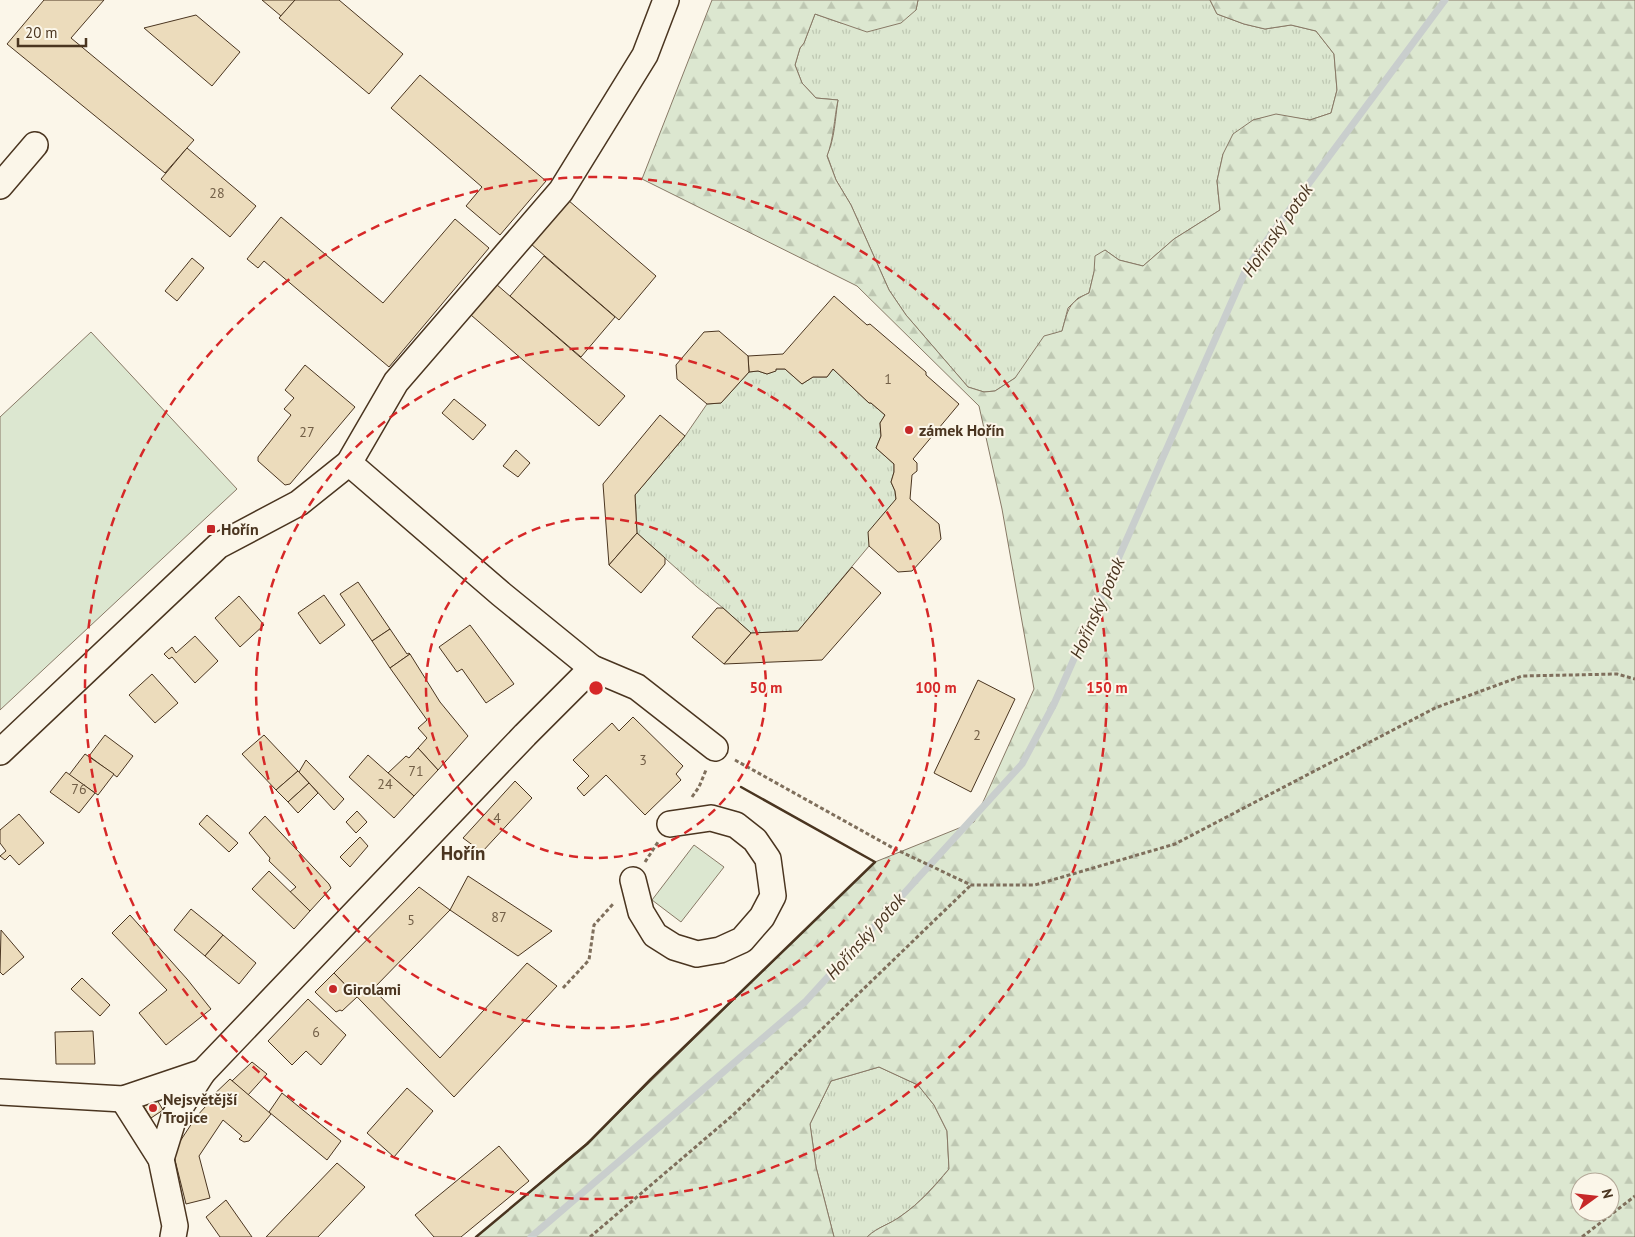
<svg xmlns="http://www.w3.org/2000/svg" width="1635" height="1237" font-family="'PT Sans',sans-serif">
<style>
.grass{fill:url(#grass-tufts);stroke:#887966}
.forest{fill:url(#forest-firs);stroke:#887966;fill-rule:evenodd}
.park{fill:#dce7d0;stroke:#887966}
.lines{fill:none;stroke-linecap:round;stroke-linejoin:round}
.stream{stroke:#c9cecd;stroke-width:7}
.building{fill:#ecdcbc;stroke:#4a3520}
.minor-casing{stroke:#4a3520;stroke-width:28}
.path{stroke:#7f6f5c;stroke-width:3;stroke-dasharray:4 2.5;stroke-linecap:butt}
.minor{stroke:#fbf6e9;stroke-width:25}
.wall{stroke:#4a3520;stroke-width:2.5}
.ring{fill:none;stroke:#d62828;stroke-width:2.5;stroke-dasharray:9 6}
.poi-dot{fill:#c62828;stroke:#fbf6e9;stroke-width:2}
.labels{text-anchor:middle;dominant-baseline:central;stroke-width:4;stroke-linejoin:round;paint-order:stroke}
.number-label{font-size:14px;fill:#725f47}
.poi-label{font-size:16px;font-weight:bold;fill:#4a3520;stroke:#fbf6e9;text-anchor:start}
.water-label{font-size:18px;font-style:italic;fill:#4a3520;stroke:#fbf6e9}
.quarter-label{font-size:19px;font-weight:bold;fill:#4a3520;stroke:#fbf6e9}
.centre{fill:#d62828;stroke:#fbf6e9;stroke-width:2.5}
.ring-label{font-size:15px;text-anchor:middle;font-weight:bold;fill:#d62828;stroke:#fbf6e9;stroke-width:4;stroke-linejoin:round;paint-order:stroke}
</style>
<defs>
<pattern id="grass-tufts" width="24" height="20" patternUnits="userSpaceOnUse" patternTransform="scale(1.25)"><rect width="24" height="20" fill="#dce7d0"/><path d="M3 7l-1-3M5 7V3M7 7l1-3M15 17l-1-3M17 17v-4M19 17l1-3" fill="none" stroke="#bec7b2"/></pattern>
<pattern id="forest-firs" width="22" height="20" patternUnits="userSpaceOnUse" patternTransform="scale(1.25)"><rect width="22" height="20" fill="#dce7d0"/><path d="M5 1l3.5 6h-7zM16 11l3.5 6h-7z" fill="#bec7b2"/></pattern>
</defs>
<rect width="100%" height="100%" fill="#fbf6e9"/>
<!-- grass -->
<g class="grass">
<path d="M918 0H1210L1217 14 1244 24 1265 29 1291 25 1316 31 1334 54 1337 90 1331 113 1310 120 1276 115 1253 120 1223 154 1217 181 1220 210 1174 239 1143 266 1119 260 1105 250 1094 272 1089 293 1078 298 1068 308 1062 331 1015 378 995 391 984 392 968 387 906 315 889 290 851 205 836 180 827 155C835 138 835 119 838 100L816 98 802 83 795 65 800 48 804 43 815 14 841 23 916 10Z"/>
<path d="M776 369H785L802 384 813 377H827L833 369 869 403H871L885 415 880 423 881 436 876 448 894 464V472L891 482 895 491 896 499 869 546 798 631 751 633 723 608 697 587 637 533 635 495 685 436 707 404 721 403 749 372 758 371 767 374 775 371Z"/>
<path d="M879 1067 918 1085 934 1105 947 1131 949 1169C934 1186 920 1203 901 1216 889 1225 879 1226 867 1237H834L816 1167 810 1124 831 1081Z"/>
</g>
<!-- forest -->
<path class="forest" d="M712 0H918L916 10 901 23 867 32 815 14 804 43 800 48 795 65 802 83 816 98 838 100C834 119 834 138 827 156L836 180 851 205 889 290 906 315 968 387 984 392 995 391 1015 378 1044 336 1062 331C1068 310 1068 302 1089 293L1094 272 1095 256 1105 250 1119 260 1143 266 1174 239 1220 210 1217 181 1223 154 1233 134 1253 120 1276 114 1310 120 1331 113 1337 90 1334 54 1316 31 1291 25 1265 29 1244 24 1217 14 1210 0H1635V1237H867C879 1226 889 1225 901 1216 920 1203 935 1186 949 1169L947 1131 934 1105 918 1085 879 1067 831 1081 810 1124 816 1167 834 1237H476L597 1134 875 862 974 822 1034 689 1002 509 979 406 857 286 642 179ZM1580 1182H1610V1212H1580Z"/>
<!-- park -->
<g class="park">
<path d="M91 332 237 489 0 710V417Z"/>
<path d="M694 845 724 867 681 922 652 900Z"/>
</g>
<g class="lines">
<!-- stream -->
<path class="stream" d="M531 1237 805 1002 1022 764 1054 704 1247 267 1445 0"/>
</g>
<!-- building -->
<g class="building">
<path d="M44 0H104L71 38 194 140 165 173 7 44Z"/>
<path d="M262 0H295L281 16Z"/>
<path d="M295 0H339L403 54 369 94 279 18Z"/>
<path d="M196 15 240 52 212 86 144 28Z"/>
<path d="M420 75 546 181 500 235 466 206 482 187 391 108Z"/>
<path d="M187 148 256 206 230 237 161 179Z"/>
<path d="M568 200 656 276 619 320 531 244Z"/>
<path d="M281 217 383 303 455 219 489 248 389 367 264 261 258 268 247 259Z"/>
<path d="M544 256 615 317 581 357 510 296Z"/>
<path d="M192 258 204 268 177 301 165 291Z"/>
<path d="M496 284 625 396 599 426 471 315Z"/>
<path d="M834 296 867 325 870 324 926 372V375L959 404 913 459 917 463V471L912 475 910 499 939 524 941 539 912 571 898 572 869 546 868 532 896 499 895 491 891 482 894 472V464L876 448 881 436 880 423 885 415 871 403H869L833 369 827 377H813L802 384 785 369H776V371L767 374 758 371 749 372 748 356 783 354Z"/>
<path d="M719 331 748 356 749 372 721 403 707 404 677 379 676 365 704 332Z"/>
<path d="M305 365 355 407 290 484 285 485 258 461V457L291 415 284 409 294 398 285 390Z"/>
<path d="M454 399 486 425 473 440 442 413Z"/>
<path d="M660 415 685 436 635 495 637 533 609 565 603 484Z"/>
<path d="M516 450 530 463 518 477 503 466Z"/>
<path d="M637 533 665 558V564L641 593 609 565Z"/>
<path d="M852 567 881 593 822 660 724 664 751 633 798 631Z"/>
<path d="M358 582 390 629 372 641 340 594Z"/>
<path d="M324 595 345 625 320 644 298 613Z"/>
<path d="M239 596 264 625 240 647 215 618Z"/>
<path d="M717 608H723L751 633 724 664 692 637Z"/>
<path d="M470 625 514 684 486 703 462 669 457 672 439 647Z"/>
<path d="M390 629 407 654 409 653 410 654 390 668 372 641Z"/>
<path d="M195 636 218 661 195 683 172 657 169 659 164 654 172 647 176 653Z"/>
<path d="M410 654 440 702 468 736 438 770 418 748 427 738 418 728 427 720 390 668Z"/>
<path d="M152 674 178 703 155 723 129 695Z"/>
<path d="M978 680 1015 699 971 792 934 773Z"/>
<path d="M633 717 683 766 676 774 681 780 645 815 606 775 584 796 577 788 589 776 573 760 612 723 619 731Z"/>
<path d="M105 735 133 756 117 777 89 756Z"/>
<path d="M264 735 298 771 276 790 242 754Z"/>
<path d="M418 748 438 770 414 796 388 773 406 756 409 758Z"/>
<path d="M85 754 114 774 98 795 69 775Z"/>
<path d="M368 755 414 796 394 818 349 777Z"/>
<path d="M306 760 344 799 334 810 299 772Z"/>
<path d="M298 771 309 783 288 802 276 790Z"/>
<path d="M66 772 95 793 79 813 50 792Z"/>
<path d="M515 781 532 798 482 852 463 838Z"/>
<path d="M309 783 318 793 298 813 288 802Z"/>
<path d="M357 811 367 822 356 833 346 822Z"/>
<path d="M19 814 44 843 19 865 10 855 5 860 0 856 6 851 0 843V830Z"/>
<path d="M207 815 238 843 229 852 199 824Z"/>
<path d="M265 816 329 884 331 888 310 911 290 892 296 887 269 861 270 858 249 833Z"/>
<path d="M360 837 368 846 350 867 340 857Z"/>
<path d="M269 871 310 911 294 929 252 889Z"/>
<path d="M468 876 552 931 518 956 450 910Z"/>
<path d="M419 887 450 910 373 989 440 1058 527 963 557 986 454 1097 334 973Z"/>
<path d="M191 909 223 935 205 956 174 930Z"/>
<path d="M130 915 187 979 211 1009 166 1045 139 1013 167 990 112 933Z"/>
<path d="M1 930 24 957 3 975 0 972Z"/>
<path d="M223 935 256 963 239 984 205 956Z"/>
<path d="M334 973 357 997 342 1011 340 1010 336 1012 315 992Z"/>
<path d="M82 978 110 1005 100 1016 71 989Z"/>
<path d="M308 999 346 1035 321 1065 306 1051 292 1065 268 1041Z"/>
<path d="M93 1031 95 1064H56L55 1032Z"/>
<path d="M252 1062 267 1074 248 1095 232 1081Z"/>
<path d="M230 1079 271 1114 249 1141 244 1142 239 1139 242 1136 223 1120 199 1156 210 1198 186 1204 173 1152 196 1117 206 1106 207 1101Z"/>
<path d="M407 1088 433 1111 394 1157 367 1133Z"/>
<path d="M282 1093 341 1141 327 1160 269 1112Z"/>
<path d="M156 1098 163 1110 151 1118 143 1105Z"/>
<path d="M499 1146 529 1181 461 1237H434L415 1215Z"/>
<path d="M337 1163 365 1187 318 1237H266Z"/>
<path d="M226 1200 252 1237H220L206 1217Z"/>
</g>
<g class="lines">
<defs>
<g id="minor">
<path d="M0 186 35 145"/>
<path d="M349 463 501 594 592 668 637 687 715 748"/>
<path d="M0 752 218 546 299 503 349 463 396 382 561 191 645 55 666 0"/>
<path d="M633 880 641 912 655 935 674 947 697 954 720 950 742 940 762 917 773 896 768 859 755 840 736 825 711 818 670 824"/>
<path d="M0 1092 123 1099 203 1072"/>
<path d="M123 1099 161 1159 175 1226 173 1237"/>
<path d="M161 1159 174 1117 203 1072 525 735 592 668"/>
</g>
</defs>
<!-- minor casing -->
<use href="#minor" class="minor-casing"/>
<!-- path -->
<g class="path">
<path d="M735 760 893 848 971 885H1035L1175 844 1435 708 1522 676 1617 674 1635 679"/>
<path d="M692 797 699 787 706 770"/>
<path d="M645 862 658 842"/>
<path d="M563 988 589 960 594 925 614 903"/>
<path d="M590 1237 733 1115 971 885"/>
<path d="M1582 1237 1635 1196"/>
</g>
<!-- minor -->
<use href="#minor" class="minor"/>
<!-- wall -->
<path class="wall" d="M476 1237 587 1144 651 1079 875 862 741 787"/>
</g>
<!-- distance rings -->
<g class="ring">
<circle cx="596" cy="688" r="170"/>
<circle cx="596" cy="688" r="340"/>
<circle cx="596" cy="688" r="511"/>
</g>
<!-- markers -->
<g class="poi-dot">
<circle cx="909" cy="430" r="5"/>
<rect x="206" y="524" width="10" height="10" rx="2.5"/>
<circle cx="333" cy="989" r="5"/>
<circle cx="153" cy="1108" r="5"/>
</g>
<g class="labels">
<!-- number labels -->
<g class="number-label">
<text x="217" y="193">28</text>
<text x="888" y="379">1</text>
<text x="307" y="432">27</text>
<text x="977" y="735">2</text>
<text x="643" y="760">3</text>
<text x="416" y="771">71</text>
<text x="385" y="784">24</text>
<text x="79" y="789">76</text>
<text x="497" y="818">4</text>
<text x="499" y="917">87</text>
<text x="411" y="920">5</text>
<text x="316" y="1032">6</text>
</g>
<!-- poi labels -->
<g class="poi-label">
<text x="919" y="430">zámek Hořín</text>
<text x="221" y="529">Hořín</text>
<text x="343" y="989">Girolami</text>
<text x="163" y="1099">Nejsvětější<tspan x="163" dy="18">Trojice</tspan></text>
</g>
<!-- water labels -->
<g class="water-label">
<text transform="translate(1277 230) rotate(-55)">Hořínský potok</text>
<text transform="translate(1097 608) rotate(-66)">Hořínský potok</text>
<text transform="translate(865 936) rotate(-48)">Hořínský potok</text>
</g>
<!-- quarter labels -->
<g class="quarter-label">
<text x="463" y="853">Hořín</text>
</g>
</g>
<circle cx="596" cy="688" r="8" class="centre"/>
<g class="ring-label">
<text x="766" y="693">50 m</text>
<text x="936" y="693">100 m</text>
<text x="1107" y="693">150 m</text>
</g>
<!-- north arrow -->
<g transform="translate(1595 1197) rotate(75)"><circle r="24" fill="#fbf6e9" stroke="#b4a999"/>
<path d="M0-4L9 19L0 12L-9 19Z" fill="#c62828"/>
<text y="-8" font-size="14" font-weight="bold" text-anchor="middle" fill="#4a3520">N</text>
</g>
<!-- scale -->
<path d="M18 38v8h68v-8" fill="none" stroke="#4a3520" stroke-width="2.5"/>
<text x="25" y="38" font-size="15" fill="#4a3520" stroke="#fbf6e9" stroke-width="4" paint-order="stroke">20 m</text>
</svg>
